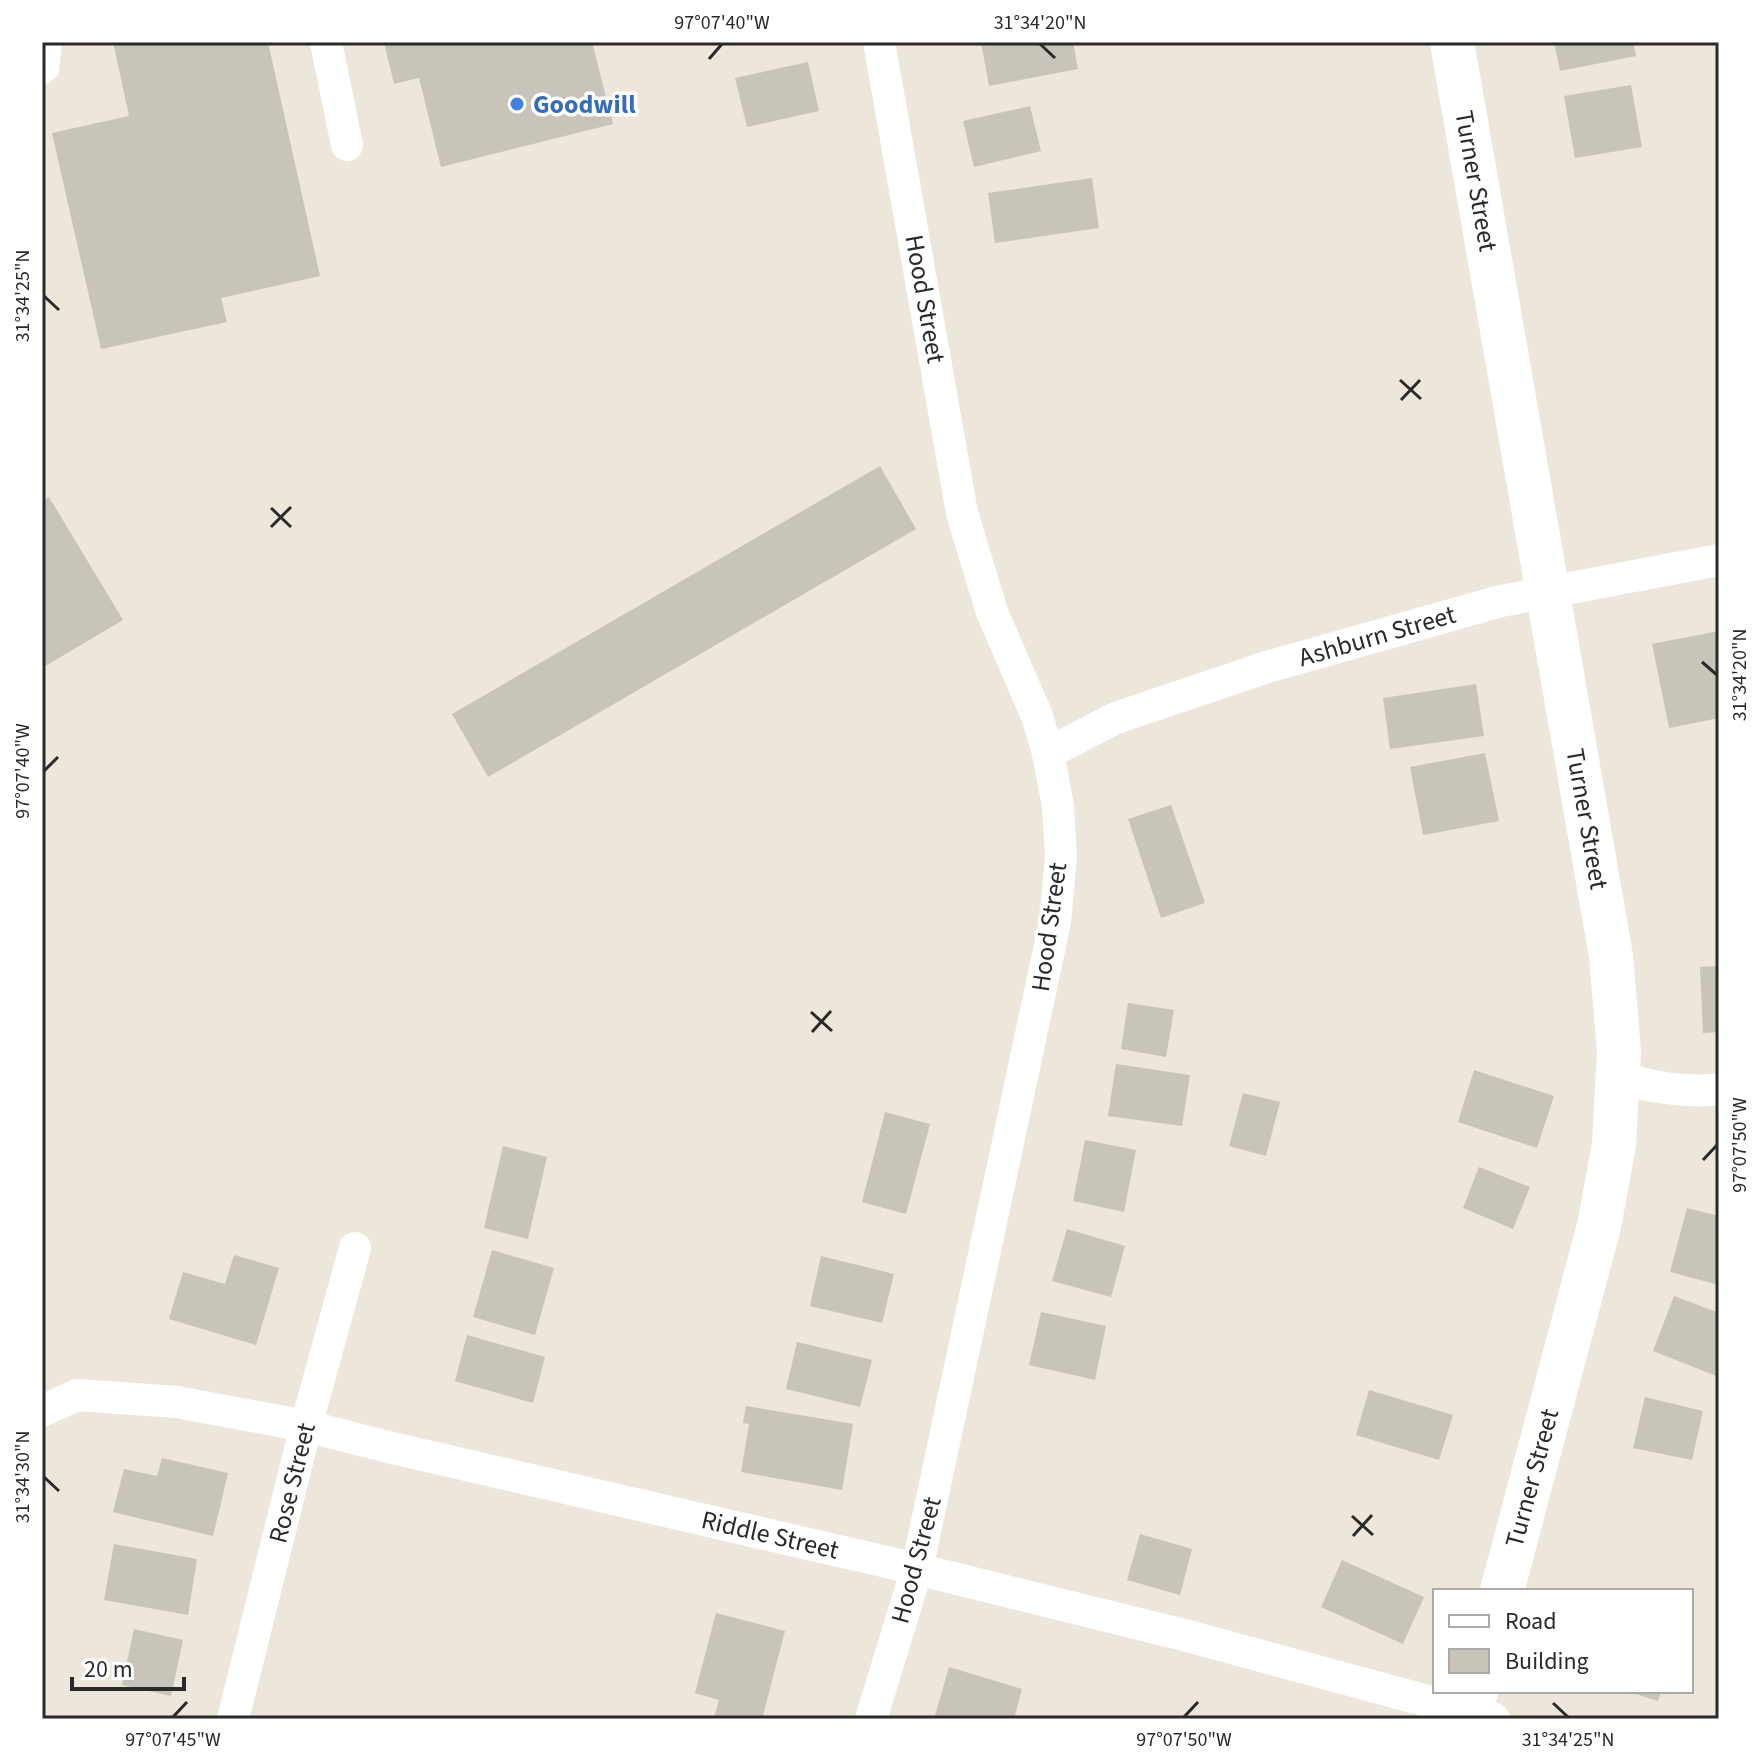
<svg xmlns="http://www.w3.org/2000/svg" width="1761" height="1761" font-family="'Source Sans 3',sans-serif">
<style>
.building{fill:#c8c4b9}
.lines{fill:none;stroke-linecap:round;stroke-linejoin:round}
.lane{stroke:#fff;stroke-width:16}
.street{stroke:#fff;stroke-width:32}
.secondary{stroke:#fff;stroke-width:44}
.ticks{fill:none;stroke:#2a2a2a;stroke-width:3}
.shop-dot{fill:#3f7fe0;stroke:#fff;stroke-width:3}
.labels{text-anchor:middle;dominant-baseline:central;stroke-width:7;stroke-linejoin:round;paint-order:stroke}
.shop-label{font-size:26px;font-weight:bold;fill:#366cbe;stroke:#fff;text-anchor:start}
.street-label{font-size:26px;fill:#2a2a2a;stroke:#fff}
.neatline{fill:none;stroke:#2a2a2a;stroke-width:3}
.ticks-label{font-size:20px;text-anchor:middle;fill:#2a2a2a}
</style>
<rect width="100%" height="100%" fill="#ede6da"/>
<!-- building -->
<g class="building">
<path d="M113 42H268L320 276 221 298 227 322 101 349 52 133 129 116Z"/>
<path d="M384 42H592L613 124 441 167 419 78 394 84Z"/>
<path d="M981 42H1073L1078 69 989 86Z"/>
<path d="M1554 42H1633L1636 56 1560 71Z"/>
<path d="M808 62 819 111 747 127 735 78Z"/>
<path d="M1631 85 1642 147 1575 158 1564 96Z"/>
<path d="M1030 106 1041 151 974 167 963 121Z"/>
<path d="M1092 178 1099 228 995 243 988 193Z"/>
<path d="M880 466 916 529 488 777 452 714Z"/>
<path d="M49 497 123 620 42 668V502Z"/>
<path d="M1719 631V718L1669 728 1652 644Z"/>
<path d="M1476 684 1484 736 1390 749 1383 698Z"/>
<path d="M1485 753 1499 821 1423 835 1410 767Z"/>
<path d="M1171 805 1205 903 1161 918 1128 819Z"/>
<path d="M1719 966V1032L1703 1033 1700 967Z"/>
<path d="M1128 1003 1174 1010 1166 1057 1121 1049Z"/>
<path d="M1116 1064 1190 1075 1182 1126 1108 1116Z"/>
<path d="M1474 1070 1554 1096 1537 1148 1458 1122Z"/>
<path d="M1243 1093 1280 1102 1266 1156 1229 1146Z"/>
<path d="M885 1112 930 1124 906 1214 862 1202Z"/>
<path d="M1085 1140 1136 1150 1124 1212 1073 1201Z"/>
<path d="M503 1146 547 1157 528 1239 484 1228Z"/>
<path d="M1479 1167 1530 1187 1513 1229 1463 1208Z"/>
<path d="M1687 1208 1719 1216V1285L1670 1272Z"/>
<path d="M1067 1229 1125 1246 1111 1297 1052 1281Z"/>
<path d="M492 1250 554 1268 535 1335 473 1317Z"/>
<path d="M234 1255 279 1268 256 1345 169 1319 183 1272 225 1284Z"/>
<path d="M821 1256 894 1274 882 1323 810 1306Z"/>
<path d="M1674 1296 1719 1313V1377L1653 1351Z"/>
<path d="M1041 1312 1106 1326 1095 1380 1029 1365Z"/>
<path d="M467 1335 545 1357 533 1403 455 1381Z"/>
<path d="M797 1342 872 1360 860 1407 786 1389Z"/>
<path d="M1369 1390 1453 1415 1439 1460 1356 1435Z"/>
<path d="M1645 1397 1703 1411 1692 1460 1633 1448Z"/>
<path d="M746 1406 853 1424 842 1490 741 1472 749 1424 743 1423Z"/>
<path d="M162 1458 228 1473 213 1536 113 1512 124 1469 157 1476Z"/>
<path d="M1140 1534 1192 1549 1180 1595 1127 1580Z"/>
<path d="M114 1544 197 1559 188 1615 104 1600Z"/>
<path d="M1342 1560 1424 1597 1403 1644 1321 1607Z"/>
<path d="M716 1613 785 1631 762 1719 714 1717 719 1700 695 1693Z"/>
<path d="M134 1629 183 1640 171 1696 122 1685Z"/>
<path d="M949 1667 1022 1689 1014 1719H934Z"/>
<path d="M1626 1691H1661L1658 1701Z"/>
</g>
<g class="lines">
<!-- lane -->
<path class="lane" d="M42 78 51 71 54 42"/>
<!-- street -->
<g class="street">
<path d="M326 42 347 145"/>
<path d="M1048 753 1116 718 1267 667 1501 601 1719 560"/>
<path d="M1619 1076C1648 1088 1689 1093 1719 1089"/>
<path d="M42 1411 77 1395 177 1402 306 1426 388 1447 917 1569 1184 1635 1494 1719"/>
<path d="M233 1719 306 1426 355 1248"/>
<path d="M871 1719 917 1569 1055 922 1061 857 1058 806 1048 753 1037 716 992 612 962 513 879 42"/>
</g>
<!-- secondary -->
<g class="secondary">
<path d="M1452 42 1611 956 1619 1051 1614 1145 1599 1226 1502 1591"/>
<path d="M1469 1719 1476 1691"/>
</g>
</g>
<!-- ticks -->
<path class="ticks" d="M1040 44 1055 58M709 59 722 44M44 296 59 310M1400 380 1421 399M1401 400 1420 380M271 508 291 527M271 527 291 507M1702 662 1717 675M44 771 58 757M811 1012 832 1031M812 1032 831 1011M1703 1160 1717 1145M44 1477 59 1491M1352 1516 1373 1535M1353 1536 1372 1515M1553 1703 1568 1717M173 1717 187 1702M1184 1717 1198 1702"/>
<!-- markers -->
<circle class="shop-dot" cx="517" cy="104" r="8"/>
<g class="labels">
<!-- shop labels -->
<g class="shop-label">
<text x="533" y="104">Goodwill</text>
</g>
<!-- street labels -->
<g class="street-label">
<text transform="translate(1476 181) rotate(80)">Turner Street</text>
<text transform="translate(925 299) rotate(80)">Hood Street</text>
<text transform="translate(1377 636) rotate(-16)">Ashburn Street</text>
<text transform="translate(1587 819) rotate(80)">Turner Street</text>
<text transform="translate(1049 927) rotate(-82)">Hood Street</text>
<text transform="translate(1532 1478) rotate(-75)">Turner Street</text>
<text transform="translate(292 1483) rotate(-76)">Rose Street</text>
<text transform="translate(770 1535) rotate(13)">Riddle Street</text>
<text transform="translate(916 1560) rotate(-75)">Hood Street</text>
</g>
</g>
<!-- border -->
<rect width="1761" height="1761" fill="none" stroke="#ffffff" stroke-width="88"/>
<!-- legend -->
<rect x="1433" y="1589" width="260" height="104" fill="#ffffff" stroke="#aaaaaa" stroke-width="2"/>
<rect x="1449" y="1615" width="40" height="12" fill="#ffffff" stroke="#aaaaaa" stroke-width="2"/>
<text x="1505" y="1629" font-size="24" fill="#2a2a2a">Road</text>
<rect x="1449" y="1649" width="40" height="24" fill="#c8c4b9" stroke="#aaaaaa" stroke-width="2"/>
<text x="1505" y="1669" font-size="24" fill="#2a2a2a">Building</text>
<!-- scale -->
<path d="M72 1677v12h112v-12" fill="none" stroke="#2a2a2a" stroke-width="4"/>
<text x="84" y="1677" font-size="24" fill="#2a2a2a" stroke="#ffffff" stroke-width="6" paint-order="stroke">20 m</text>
<rect x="44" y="44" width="1673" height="1673" class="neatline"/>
<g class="ticks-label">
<text x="722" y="29">97°07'40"W</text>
<text x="1040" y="29">31°34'20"N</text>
<text transform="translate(22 296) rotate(-90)" y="7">31°34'25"N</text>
<text transform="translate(1739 675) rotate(-90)" y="7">31°34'20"N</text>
<text transform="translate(22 771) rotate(-90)" y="7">97°07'40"W</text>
<text transform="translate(1739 1145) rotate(-90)" y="7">97°07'50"W</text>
<text transform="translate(22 1477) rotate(-90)" y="7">31°34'30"N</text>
<text x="173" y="1746">97°07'45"W</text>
<text x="1184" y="1746">97°07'50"W</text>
<text x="1568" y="1746">31°34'25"N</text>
</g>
</svg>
